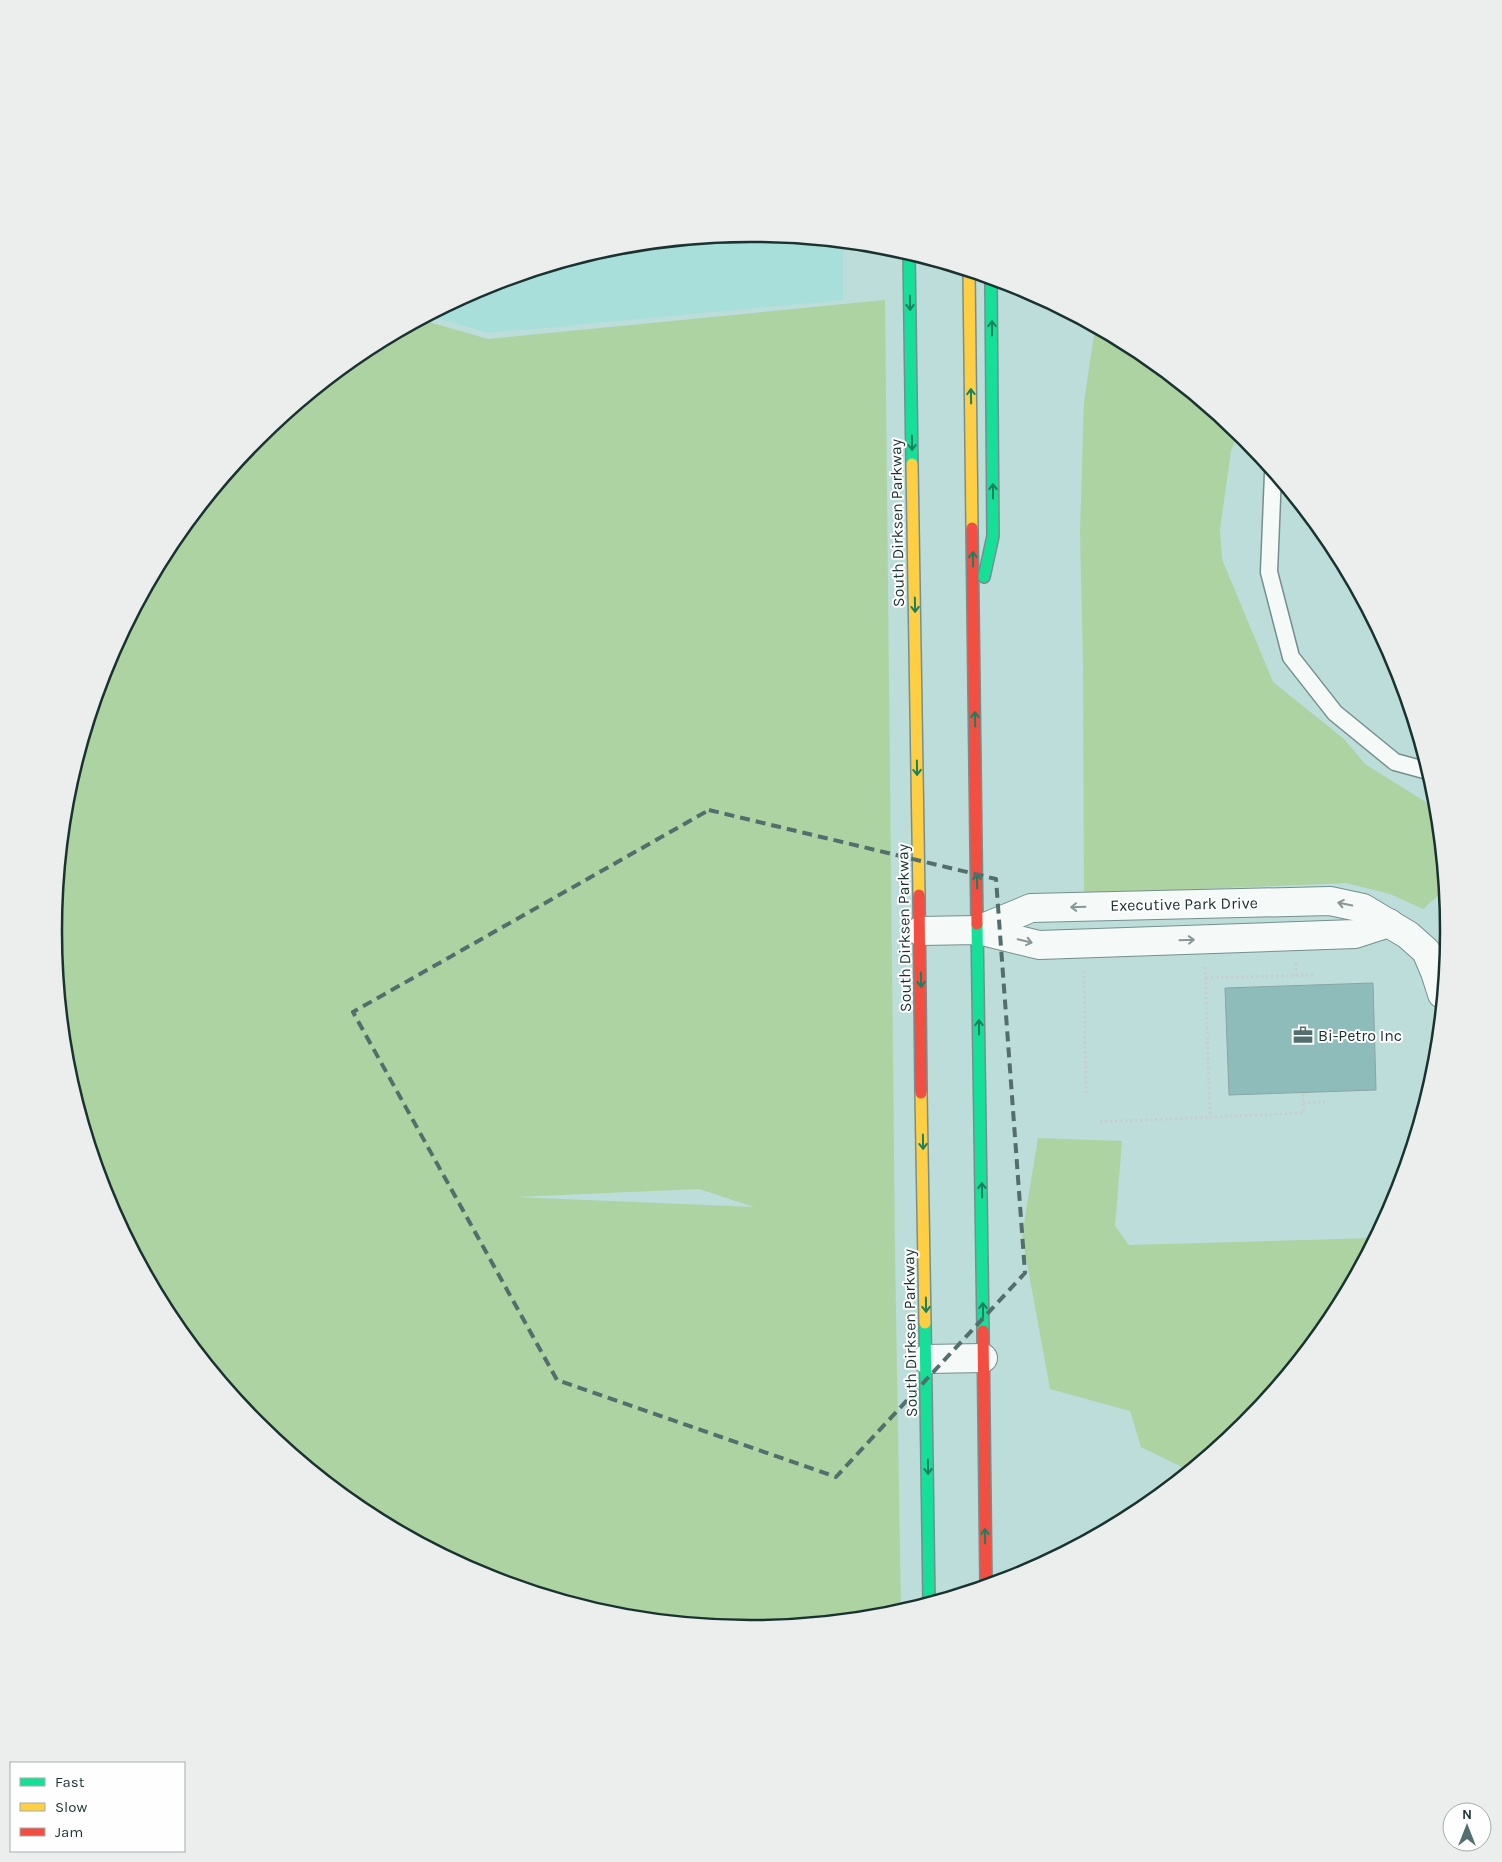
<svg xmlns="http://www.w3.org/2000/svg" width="1502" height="1862" font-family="Karla,sans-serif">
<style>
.built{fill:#a9dfdb}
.green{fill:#add3a3;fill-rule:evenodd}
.building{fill:#8ebcba;stroke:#8ba5a3}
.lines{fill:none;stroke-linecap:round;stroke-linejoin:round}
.lane-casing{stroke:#768f8e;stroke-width:19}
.street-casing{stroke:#768f8e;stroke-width:30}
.fast-casing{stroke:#768f8e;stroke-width:14}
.slow-casing{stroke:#768f8e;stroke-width:14}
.jam-casing{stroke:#768f8e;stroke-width:14}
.path{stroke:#c6cfcf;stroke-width:3;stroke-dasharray:2.5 2.5;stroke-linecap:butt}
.lane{stroke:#f5faf9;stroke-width:16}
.street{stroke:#f5faf9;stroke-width:28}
.fast{stroke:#16e098;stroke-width:11}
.slow{stroke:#ffcf43;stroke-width:11}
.jam{stroke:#f24e42;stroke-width:11}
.oneway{stroke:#18815f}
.oneway2{stroke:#889695}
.marked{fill:none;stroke:#536e6c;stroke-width:4;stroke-dasharray:10 6;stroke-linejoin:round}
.labels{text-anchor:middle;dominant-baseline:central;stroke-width:4;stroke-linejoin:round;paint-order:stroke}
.street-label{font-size:16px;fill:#1a3331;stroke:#fefefe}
.poi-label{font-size:16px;fill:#1a3331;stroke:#fefefe;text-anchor:start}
.rim{fill:none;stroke:#1a3331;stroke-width:2.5}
</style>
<rect width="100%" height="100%" fill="#bcddda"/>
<!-- built -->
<path class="built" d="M751 234 843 243V300L489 333 430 316 484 287 615 247Z"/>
<!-- green -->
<g class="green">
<path d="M885 300 895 1251 901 1611 887 1615 751 1628 615 1615 484 1575 363 1511 258 1424 171 1318 107 1198 67 1067 54 931 67 795 107 664 171 543 258 438 364 351 422 320 488 339ZM699 1189 754 1207 515 1197H516Z"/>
<path d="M1095 328 1139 351 1238 433 1231 451 1220 529 1222 559 1273 682 1344 739 1365 764 1429 804H1436L1444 890 1423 909 1390 894 1346 883 1084 894 1083 665 1080 532 1084 402Z"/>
<path d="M1038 1138 1122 1141 1115 1226 1129 1245 1374 1238 1331 1319 1244 1424 1188 1470 1141 1447 1130 1411 1050 1389 1022 1236Z"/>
</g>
<!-- building -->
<path class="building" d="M1373 983 1376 1090 1229 1095 1225 988Z"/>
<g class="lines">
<defs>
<path id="lane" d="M1273 474 1269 572 1291 657 1335 713 1395 762 1428 771"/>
<g id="street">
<path d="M978 930 1031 908 1330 901 1363 908 1408 935 1426 951 1435 972 1442 994"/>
<path d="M920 931 978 930 1039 945 1355 934 1389 923"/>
<path d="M926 1359 983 1358"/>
</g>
<g id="fast">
<path d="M909 254 912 464"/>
<path d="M984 577 993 536 991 279"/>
<path d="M977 924 983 1331"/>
<path d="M925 1323 929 1602"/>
</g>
<g id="slow">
<path d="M969 272 972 528"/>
<path d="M912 464 919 895"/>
<path d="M921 1093 925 1323"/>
</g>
<g id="jam">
<path d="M972 528 977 924"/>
<path d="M919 895 921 1093"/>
<path d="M983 1331 986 1585"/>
</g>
</defs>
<!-- lane casing -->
<use href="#lane" class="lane-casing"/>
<!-- street casing -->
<use href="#street" class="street-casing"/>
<!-- fast casing -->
<use href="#fast" class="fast-casing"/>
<!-- slow casing -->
<use href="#slow" class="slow-casing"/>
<!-- jam casing -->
<use href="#jam" class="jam-casing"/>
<!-- path -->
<g class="path">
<path d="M1296 963V975"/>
<path d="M1205 967 1210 1117"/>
<path d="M1084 971 1086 1096"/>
<path d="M1206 978 1314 975"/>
<path d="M1303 1103 1328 1102"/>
<path d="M1100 1122 1303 1113V1094"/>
</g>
<!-- lane -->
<use href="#lane" class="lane"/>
<!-- street -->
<use href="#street" class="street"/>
<!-- fast -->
<use href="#fast" class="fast"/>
<!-- slow -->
<use href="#slow" class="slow"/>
<!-- jam -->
<use href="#jam" class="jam"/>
</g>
<!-- one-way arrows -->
<defs><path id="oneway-shaft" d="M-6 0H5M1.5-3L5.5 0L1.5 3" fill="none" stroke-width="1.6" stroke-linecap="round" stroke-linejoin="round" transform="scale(1.25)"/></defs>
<g class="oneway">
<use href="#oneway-shaft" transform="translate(910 303) rotate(89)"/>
<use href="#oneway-shaft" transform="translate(992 328) rotate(-90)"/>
<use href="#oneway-shaft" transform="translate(971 396) rotate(-91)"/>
<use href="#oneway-shaft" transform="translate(912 443) rotate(89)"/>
<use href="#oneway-shaft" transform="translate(993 491) rotate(-90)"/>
<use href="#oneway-shaft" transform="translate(973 559) rotate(-91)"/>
<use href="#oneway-shaft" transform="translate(915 605) rotate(89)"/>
<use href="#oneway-shaft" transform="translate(975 719) rotate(-91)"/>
<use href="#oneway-shaft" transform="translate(917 768) rotate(89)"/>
<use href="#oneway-shaft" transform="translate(977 881) rotate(-91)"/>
<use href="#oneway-shaft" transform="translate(921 980) rotate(89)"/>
<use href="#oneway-shaft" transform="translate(979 1027) rotate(-91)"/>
<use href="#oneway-shaft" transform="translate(923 1142) rotate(89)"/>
<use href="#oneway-shaft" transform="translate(982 1190) rotate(-91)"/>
<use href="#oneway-shaft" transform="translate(926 1305) rotate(89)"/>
<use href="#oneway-shaft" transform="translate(983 1310) rotate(-91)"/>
<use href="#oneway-shaft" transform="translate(928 1467) rotate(89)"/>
<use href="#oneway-shaft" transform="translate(985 1536) rotate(-91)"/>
</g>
<g class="oneway2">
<use href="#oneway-shaft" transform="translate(1345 904) rotate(-168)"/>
<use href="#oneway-shaft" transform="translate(1078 907) rotate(178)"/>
<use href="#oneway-shaft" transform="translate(1187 940) rotate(-2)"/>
<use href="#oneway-shaft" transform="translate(1025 941) rotate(13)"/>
</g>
<!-- marked area -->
<path class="marked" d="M709 810 996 879 1025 1273 836 1477 557 1380 353 1012Z"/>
<!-- icons -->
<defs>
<symbol id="office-bare" viewBox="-9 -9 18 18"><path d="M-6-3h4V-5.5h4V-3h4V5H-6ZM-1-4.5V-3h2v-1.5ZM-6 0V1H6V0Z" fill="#536e6c" stroke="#fefefe" stroke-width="2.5" paint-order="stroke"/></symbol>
</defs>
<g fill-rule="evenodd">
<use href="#office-bare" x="1289" y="1021" width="28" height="28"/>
</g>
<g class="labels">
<!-- street labels -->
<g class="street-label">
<text transform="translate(897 523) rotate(-91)">South Dirksen Parkway</text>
<text transform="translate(1184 904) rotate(-1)">Executive Park Drive</text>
<text transform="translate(904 928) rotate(-91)">South Dirksen Parkway</text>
<text transform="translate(910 1333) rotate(-91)">South Dirksen Parkway</text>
</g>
<!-- poi labels -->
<g class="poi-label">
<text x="1318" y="1035">Bi-Petro Inc</text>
</g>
</g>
<!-- crop -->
<path d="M0 0H1502V1862H0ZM750 242H752A688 688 0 0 1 1440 930V932A688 688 0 0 1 752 1620H750A688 688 0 0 1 62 932V930A688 688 0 0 1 750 242Z" fill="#eceeee" fill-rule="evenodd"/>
<path class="rim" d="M750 242H752A688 688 0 0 1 1440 930V932A688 688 0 0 1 752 1620H750A688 688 0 0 1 62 932V930A688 688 0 0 1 750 242Z"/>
<!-- legend -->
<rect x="10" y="1762" width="175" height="90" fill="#fefefe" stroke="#a3adac"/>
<rect x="20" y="1778" width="25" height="8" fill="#16e098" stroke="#a3adac"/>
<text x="55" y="1787" font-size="15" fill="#1a3331">Fast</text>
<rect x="20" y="1803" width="25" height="8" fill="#ffcf43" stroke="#a3adac"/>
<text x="55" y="1812" font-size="15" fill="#1a3331">Slow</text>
<rect x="20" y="1828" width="25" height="8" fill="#f24e42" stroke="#a3adac"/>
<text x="55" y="1837" font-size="15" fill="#1a3331">Jam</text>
<!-- north arrow -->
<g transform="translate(1467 1827)"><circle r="24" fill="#fefefe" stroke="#a3adac"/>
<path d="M0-4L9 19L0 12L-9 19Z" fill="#536e6c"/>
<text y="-8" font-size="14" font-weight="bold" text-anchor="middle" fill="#1a3331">N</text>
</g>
</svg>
